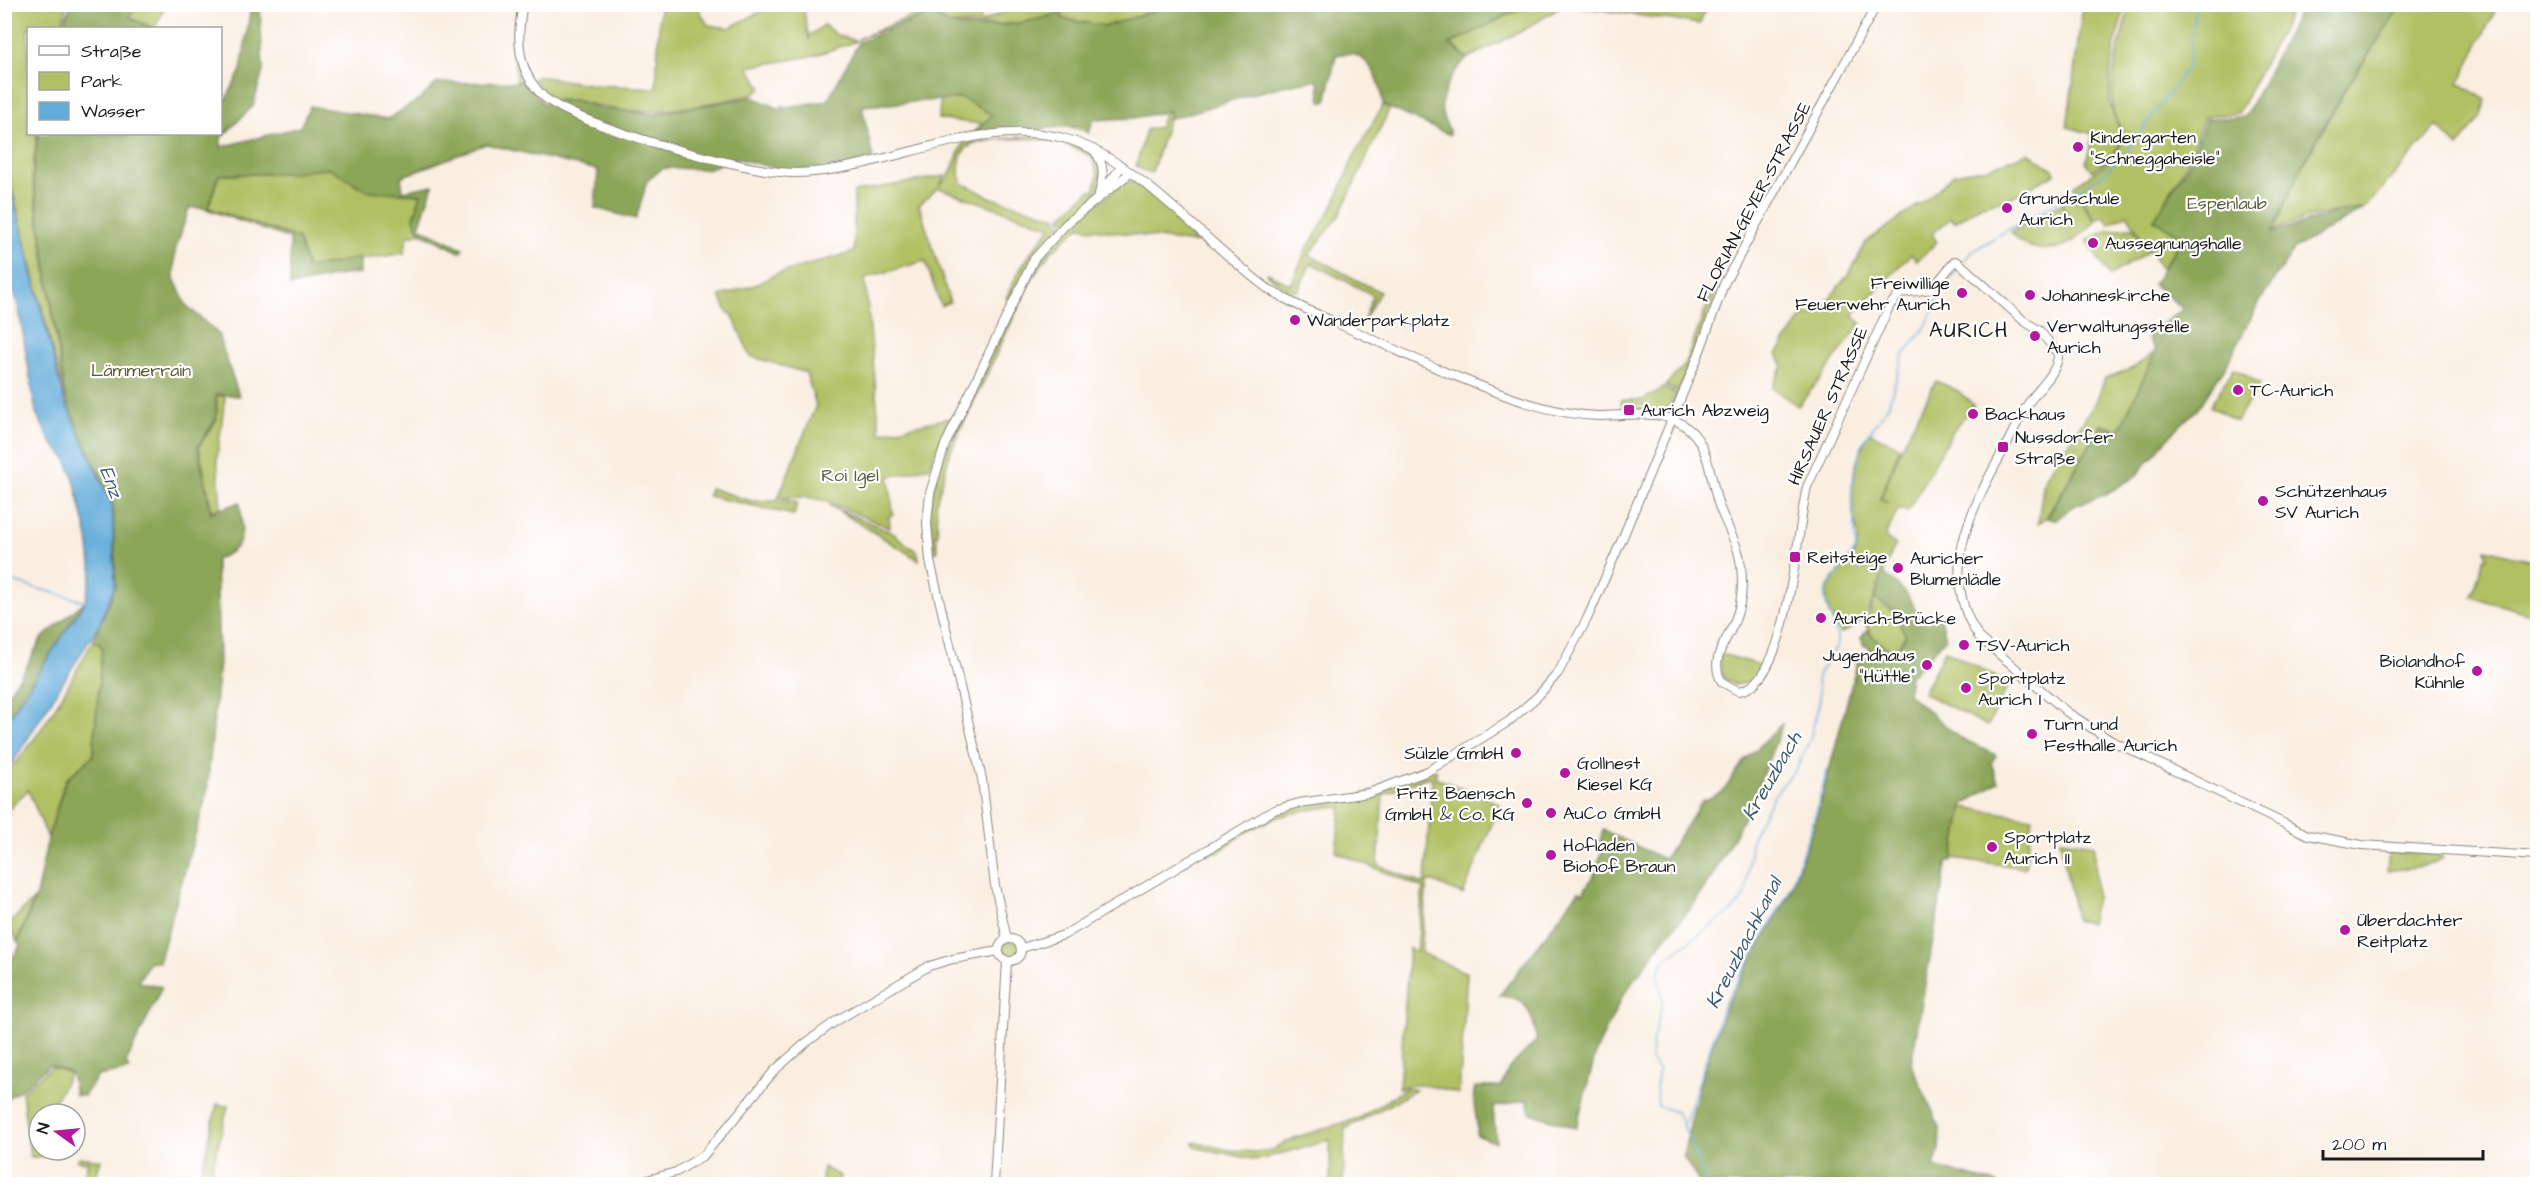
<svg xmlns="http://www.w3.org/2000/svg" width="2542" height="1189" font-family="'Architects Daughter',sans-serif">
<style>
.green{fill:#b1c063;stroke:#666e40;stroke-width:1.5;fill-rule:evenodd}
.forest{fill:#8ca659;stroke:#54613a;stroke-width:1.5}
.water{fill:#62acda;stroke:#3f647b;stroke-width:1.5}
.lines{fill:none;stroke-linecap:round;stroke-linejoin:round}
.stream{stroke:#62acda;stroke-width:1.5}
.secondary-casing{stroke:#8b857e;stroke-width:10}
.secondary{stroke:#fff;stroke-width:8}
.poi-dot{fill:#b5179e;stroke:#fff;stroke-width:2}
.labels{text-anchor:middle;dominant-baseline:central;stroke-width:4.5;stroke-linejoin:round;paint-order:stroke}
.poi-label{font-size:18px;fill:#1c1c1c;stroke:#fff;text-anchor:start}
.street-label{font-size:18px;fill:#1c1c1c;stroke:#fff}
.park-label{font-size:18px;fill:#585e38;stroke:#fff}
.water-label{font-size:20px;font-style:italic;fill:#3c5d71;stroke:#fff}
.quarter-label{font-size:21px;letter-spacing:1.5px;fill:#1c1c1c;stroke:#fff}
</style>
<rect width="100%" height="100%" fill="#fff"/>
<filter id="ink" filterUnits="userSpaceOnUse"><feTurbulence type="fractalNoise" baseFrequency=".0167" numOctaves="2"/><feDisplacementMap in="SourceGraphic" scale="12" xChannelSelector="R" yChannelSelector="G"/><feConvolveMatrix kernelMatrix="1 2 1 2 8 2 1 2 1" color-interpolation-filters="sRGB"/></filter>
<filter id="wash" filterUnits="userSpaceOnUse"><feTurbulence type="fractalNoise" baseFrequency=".008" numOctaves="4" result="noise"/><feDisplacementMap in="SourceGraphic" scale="24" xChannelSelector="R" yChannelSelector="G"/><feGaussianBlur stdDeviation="1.35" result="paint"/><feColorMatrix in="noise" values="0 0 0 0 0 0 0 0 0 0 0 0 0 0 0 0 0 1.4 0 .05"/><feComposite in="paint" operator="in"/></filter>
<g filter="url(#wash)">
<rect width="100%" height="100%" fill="#faeee1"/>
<!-- green -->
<g class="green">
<path d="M1163 4 1165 7 1106 26 1063 19 1062 13 1029 22 994 25 947 24 934 12 858 39 936 5H976L982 22 1020 5Z"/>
<path d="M4 5H67L61 28H28V134H37L32 176 65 399 5 160Z"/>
<path d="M134 5H166L155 28 129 18Z"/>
<path d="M519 5 516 48 526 81 517 82 512 43Z"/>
<path d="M660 5H696L708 25 729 28 774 5H803L809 40V36L824 25 837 35 857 41 813 56 748 67 761 86V89L753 95C714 102 673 113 633 111 603 110 583 98 551 100L533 79 538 76 594 85 656 88Z"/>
<path d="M1527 5H1706L1700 24 1564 5 1522 31 1468 58 1451 44Z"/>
<path d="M2083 5H2126C2116 36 2108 68 2110 101 2110 115 2123 127 2120 141 2118 154 2102 164 2092 171L2086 163 2093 134 2067 127Z"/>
<path d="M2130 5H2295L2238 113 2204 117 2189 160 2154 220 2182 237 2162 269 2127 214 2109 224 2103 215 2096 220 2073 186C2089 176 2114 162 2121 144 2126 131 2114 121 2113 109 2109 75 2121 37 2130 5Z"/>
<path d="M2401 5H2498L2459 83 2486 100 2480 118 2458 147 2437 126 2364 209C2330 210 2303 218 2273 231L2299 173 2343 94Z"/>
<path d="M962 98 993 115 983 124 939 119 940 100Z"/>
<path d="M1383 105 1390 108 1339 216 1309 255 1380 292 1363 322 1373 295 1311 263 1298 291 1286 289 1267 275 1268 273 1291 285 1305 252 1334 204 1354 156Z"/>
<path d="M1171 111 1152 172 1147 173 1136 166 1146 130 1160 127 1164 113Z"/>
<path d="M1028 136C1060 138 1123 149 1095 196 1089 206 1076 214 1066 221L1060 218 1090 190 1094 191 1098 174 1091 156C1081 151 1072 146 1061 143 1037 137 993 136 970 146 958 151 957 173 962 183L992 198 1057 217 1056 220 1063 224 1039 247 1009 300 1006 298C1019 269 1030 251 1051 227L938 188 919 205 950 302 941 306 925 261 865 278 880 433 949 418 929 467 889 477 893 515 889 516 890 528 827 501 806 497 778 498 816 405 806 373 750 356 732 314 727 312 720 296 755 285 776 274 854 252V192L945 176 939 186 949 176 963 143Z"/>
<path d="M2028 153 2053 169 2055 174 2008 199 1982 205 1955 222 1951 218 1932 234 1937 242 1917 261 1911 254 1853 315 1861 323 1822 377 1798 406 1772 388 1783 366 1777 354 1805 313 1817 315 1852 269 1866 242 1928 198 1954 174 1987 168Z"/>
<path d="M330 168 367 191 421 194 414 218 421 233 408 236 404 253 307 268 298 238 208 208 219 175 293 173Z"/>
<path d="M1127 180 1139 185 1197 235 1199 240 1194 239 1195 243 1079 227 1049 254 1031 280 950 453 936 503 938 535H936L938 551 934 553 930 506 939 466 1036 260 1063 230Z"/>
<path d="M2077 194 2095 221C2079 240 2060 254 2034 248 2024 245 2016 241 2011 232L2061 204 2067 213 2062 203Z"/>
<path d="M2133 227 2149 251 2109 276 2087 240 2107 231Z"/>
<path d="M1713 290 1716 294 1679 391 1665 386 1684 366Z"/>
<path d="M2156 351 2119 430 2101 425 2046 518 2038 523 2044 480 2096 402 2105 378 2133 368Z"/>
<path d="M2234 368 2260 384 2236 421 2210 406Z"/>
<path d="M1936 381 1958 391 1974 405 1954 429 1907 512 1899 508 1885 537 1896 545C1878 572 1877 623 1841 633 1833 624 1827 612 1826 600 1824 579 1850 567 1856 549 1861 537 1855 525 1853 513 1849 487 1856 455 1869 432L1900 447 1880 499 1888 503 1881 498 1901 448Z"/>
<path d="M1663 388 1677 393 1666 411H1652L1642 405H1621V400H1643Z"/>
<path d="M217 395 225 397 217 459 221 507 212 511 199 447 217 419Z"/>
<path d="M710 488 751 501H793L797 503 794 515 708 496Z"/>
<path d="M829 505 894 534 918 553 919 560Z"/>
<path d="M2486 549 2537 562V616L2472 597 2484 558H2487Z"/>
<path d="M1875 599C1891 608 1898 617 1906 634L1898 646C1880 654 1872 635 1865 624Z"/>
<path d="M93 641 102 646 93 756 65 780 48 838 28 790 5 813V775C42 735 67 688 93 641Z"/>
<path d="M1945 650 2009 684 1988 726 1923 693Z"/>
<path d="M1721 654 1764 666 1753 682 1734 685 1723 678 1719 658Z"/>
<path d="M1436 769V778L1500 804 1463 895 1434 882H1427L1421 953 1467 973 1459 1094C1440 1088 1419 1081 1399 1088L1409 948 1417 952 1423 888 1336 852 1341 807C1292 808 1255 821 1218 853L1217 851 1210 854 1208 852 1255 821 1292 806 1349 799ZM1428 777 1432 779 1425 883H1421L1378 865 1383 795Z"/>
<path d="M1963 807 2033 818 2025 868 1953 858Z"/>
<path d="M2060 840 2095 845 2096 898 2090 923 2076 920Z"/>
<path d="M2389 852 2439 854 2443 858 2429 865 2387 871Z"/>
<path d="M34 899 17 941 8 925Z"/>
<circle cx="1011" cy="950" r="9"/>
<path d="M51 1067 70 1073 50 1110 54 1114H39V1150H46L43 1157H30L22 1092Z"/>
<path d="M1406 1088 1416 1090 1345 1129 1343 1184H1330V1140L1258 1160 1198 1148 1193 1144 1194 1142 1225 1149 1254 1152 1272 1150 1294 1138 1359 1118Z"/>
<path d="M217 1104 228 1106 211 1173 201 1172Z"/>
<path d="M79 1157 101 1160 94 1184H82L88 1162 77 1161Z"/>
<path d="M823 1167 840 1176 839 1184H822Z"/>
</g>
<!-- forest -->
<g class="forest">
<path d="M71 4 134 5 130 18 153 28H62Z"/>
<path d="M1173 5H1527L1450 44 1467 59C1453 71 1437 97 1443 117 1445 124 1450 127 1450 135L1383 105C1382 80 1367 46 1336 55L1326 102 1321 101 1318 80C1271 85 1216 107 1168 119L1170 111 1133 118 1093 120 1089 133C1068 122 1054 129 1032 130 1013 131 994 132 974 132L992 115 962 98 862 106 873 158 849 165 797 170 778 169 735 158 708 169 663 168 647 181 636 219 595 208 598 170 486 144 401 177 403 191 433 185 419 227 463 248 460 252 421 233 414 219 421 194 367 191 330 168 293 173 219 175 208 208 298 238 307 268 360 258V274H347L290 286V239L203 208H189L175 251 174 278 186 305 218 334 239 396 216 394V419L198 447 211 513 240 502C242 532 248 548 216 559L219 662 207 793 159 962 150 961 138 982 162 987 126 1063 129 1070 98 1076 84 1096 75 1095 71 1073 49 1065 23 1088 5 1100 4 972 20 946 18 942 36 896 48 838 66 780 93 756 102 646 93 641 116 586 113 505 66 400 33 176 38 134H173L196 138 202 134H220L221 109 241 70 251 6 260 7 263 71 253 106 221 138V147L300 127 310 106 388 119 420 99 437 83 526 82 543 103 574 100 603 109 654 114 753 97 778 108 827 101 859 42 934 13C938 17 943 23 949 24 982 32 1030 22 1062 13L1063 19 1106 26Z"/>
<path d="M2302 5H2401L2342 94 2298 173 2272 233 2337 212 2362 210 2295 248 2259 303 2227 364 2198 409 2175 430 2135 477 2104 495 2074 506 2056 520 2047 518 2101 426 2119 431 2156 351 2146 336 2183 309 2153 284 2183 237 2154 220 2191 161 2206 119 2245 117Z"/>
<path d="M1883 572 1906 593 1919 616 1939 611 1946 638 1909 678 1908 694 1959 737 1996 755 1991 763 1998 782 1963 805 1952 861H1947L1911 1064 1940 1128 1939 1150 1934 1167 1999 1184H1700L1683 1156 1700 1082 1726 1005 1789 895 1816 820 1859 656 1870 655 1869 646H1864L1861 638 1867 630 1887 650 1898 647 1906 637 1894 611 1875 599Z"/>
<path d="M85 601 5 723V698L24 671 41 639Z"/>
<path d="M1783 723 1751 804 1714 873 1692 907 1664 939 1622 997 1597 1049 1576 1128 1530 1113 1527 1100 1493 1107 1496 1143 1477 1135C1479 1119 1470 1100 1475 1087H1501L1509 1068 1536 1041C1536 1027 1530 1003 1514 998 1510 997 1505 997 1500 995L1579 891 1583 893 1596 871 1603 846 1599 845 1603 830 1664 859 1702 801 1723 792 1743 762Z"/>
</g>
<!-- water -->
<path class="water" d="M5 165 64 400 112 505 115 584 99 625 13 762 5 769V723L85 602 92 573 88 538 74 479 66 459 51 442 36 413 19 310 5 265Z"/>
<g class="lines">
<!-- stream -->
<g class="stream">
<path d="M1962 263 1973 251 1999 235 2100 177 2127 151 2188 66 2196 4"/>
<path d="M10 581 87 602"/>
<path d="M1684 1127 1724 1004 1788 894 1814 819 1827 771"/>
<path d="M1708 1184 1681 1120 1676 1112 1658 1106 1656 1087 1659 1071 1651 1059 1652 1042 1663 1002 1658 975 1665 959 1733 910 1745 896 1752 837 1774 795 1797 768 1810 740 1820 699 1817 682 1819 673 1837 646V636L1825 599 1827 588 1856 549 1852 490 1861 445 1888 406 1903 356 1925 328 1943 287 1959 267"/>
</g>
</g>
</g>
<g filter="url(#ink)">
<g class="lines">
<defs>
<g id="secondary">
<path d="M523 4C516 38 517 70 542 95 571 125 752 174 795 173 882 172 972 117 1059 137 1132 153 1205 243 1267 288 1289 303 1315 313 1339 324 1374 340 1408 356 1443 371 1493 391 1544 414 1598 416 1629 416 1667 407 1691 431 1710 449 1711 483 1719 506 1725 522 1733 536 1738 551 1741 562 1742 573 1742 583 1742 597 1739 611 1734 623 1725 644 1709 660 1722 682L1738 691C1789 688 1797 526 1807 487L1890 305 1901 293 1932 289 1955 261 1958 262 2024 321 2040 331 2058 354C2058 374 2038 388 2028 404 2018 419 2011 437 2002 453 1970 511 1937 575 1979 637L2067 712 2110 740 2308 835 2362 845 2538 856"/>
<path d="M1093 149C1107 165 1103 179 1098 198"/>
<path d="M1104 189 1122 166"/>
<circle cx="1010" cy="950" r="11"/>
<path d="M1007 939 995 886 982 779 930 561 927 523 930 493 945 445 1034 259 1066 224 1130 173"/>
<path d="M1022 948 1064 935 1274 810 1299 803 1369 793 1428 771 1508 722 1538 696 1558 673 1587 619 1623 537 1697 359 1724 284 1877 4"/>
<path d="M633 1184 676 1172 704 1155 775 1070 807 1042 836 1021 929 966 953 959 999 951"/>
<path d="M994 1184 1007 961"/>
</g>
</defs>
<!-- secondary casing -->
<use href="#secondary" class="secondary-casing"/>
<!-- secondary -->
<use href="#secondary" class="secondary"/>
</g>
</g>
<!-- markers -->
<g class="poi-dot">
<circle cx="2078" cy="147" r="6"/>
<circle cx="2007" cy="208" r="6"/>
<circle cx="2093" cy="243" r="6"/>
<circle cx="1962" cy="293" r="6"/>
<circle cx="2030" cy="295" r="6"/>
<circle cx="1295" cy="320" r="6"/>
<circle cx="2035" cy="336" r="6"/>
<circle cx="2238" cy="390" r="6"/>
<rect x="1623" y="404" width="12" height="12" rx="3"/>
<circle cx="1973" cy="414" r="6"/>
<rect x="1997" y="441" width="12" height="12" rx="3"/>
<circle cx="2263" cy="501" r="6"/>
<rect x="1789" y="551" width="12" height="12" rx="3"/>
<circle cx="1898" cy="568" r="6"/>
<circle cx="1821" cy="618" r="6"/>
<circle cx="1964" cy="645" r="6"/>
<circle cx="1927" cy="665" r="6"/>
<circle cx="2477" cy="671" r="6"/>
<circle cx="1966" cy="688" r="6"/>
<circle cx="2032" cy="734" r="6"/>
<circle cx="1516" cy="753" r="6"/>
<circle cx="1565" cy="773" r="6"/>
<circle cx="1527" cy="803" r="6"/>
<circle cx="1551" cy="813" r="6"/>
<circle cx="1992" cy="847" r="6"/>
<circle cx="1551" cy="855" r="6"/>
<circle cx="2345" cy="930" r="6"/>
</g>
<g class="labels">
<!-- poi labels -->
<g class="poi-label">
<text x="2090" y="137">Kindergarten<tspan x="2090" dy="21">"Schneggaheisle"</tspan></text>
<text x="2019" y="198">Grundschule<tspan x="2019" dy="21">Aurich</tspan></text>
<text x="2105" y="243">Aussegnungshalle</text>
<text x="1950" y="283" text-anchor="end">Freiwillige<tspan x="1950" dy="21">Feuerwehr Aurich</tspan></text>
<text x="2042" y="295">Johanneskirche</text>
<text x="1307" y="320">Wanderparkplatz</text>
<text x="2047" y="326">Verwaltungsstelle<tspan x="2047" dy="21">Aurich</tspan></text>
<text x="2250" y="390">TC-Aurich</text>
<text x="1641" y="410">Aurich Abzweig</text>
<text x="1985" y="414">Backhaus</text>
<text x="2015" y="437">Nussdorfer<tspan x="2015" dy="21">Straße</tspan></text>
<text x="2275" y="491">Schützenhaus<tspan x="2275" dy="21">SV Aurich</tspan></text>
<text x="1807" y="557">Reitsteige</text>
<text x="1910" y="558">Auricher<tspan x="1910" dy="21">Blumenlädle</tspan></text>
<text x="1833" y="618">Aurich-Brücke</text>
<text x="1976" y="645">TSV-Aurich</text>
<text x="1915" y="655" text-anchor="end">Jugendhaus<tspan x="1915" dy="21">"Hüttle"</tspan></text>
<text x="2465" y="661" text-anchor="end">Biolandhof<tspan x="2465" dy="21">Kühnle</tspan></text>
<text x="1978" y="678">Sportplatz<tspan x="1978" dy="21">Aurich I</tspan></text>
<text x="2044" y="724">Turn und<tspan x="2044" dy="21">Festhalle Aurich</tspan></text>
<text x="1504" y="753" text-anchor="end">Sülzle GmbH</text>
<text x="1577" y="763">Gollnest<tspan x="1577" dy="21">Kiesel KG</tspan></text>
<text x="1515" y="793" text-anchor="end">Fritz Baensch<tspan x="1515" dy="21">GmbH &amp; Co. KG</tspan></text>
<text x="1563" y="813">AuCo GmbH</text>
<text x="2004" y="837">Sportplatz<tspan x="2004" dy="21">Aurich II</tspan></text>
<text x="1563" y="845">Hofladen<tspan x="1563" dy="21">Biohof Braun</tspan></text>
<text x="2357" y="920">Überdachter<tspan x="2357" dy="21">Reitplatz</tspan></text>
</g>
<!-- street labels -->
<g class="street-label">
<text transform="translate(1754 202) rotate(-62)">FLORIAN-GEYER-STRASSE</text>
<text transform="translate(1828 406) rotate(-66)">HIRSAUER STRASSE</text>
</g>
<!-- park labels -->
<g class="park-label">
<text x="2227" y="203">Espenlaub</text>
<text x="141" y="370">Lämmerrain</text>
<text x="850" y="475">Roi Igel</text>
</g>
<!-- water labels -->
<g class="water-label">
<text transform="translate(111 482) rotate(69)">Enz</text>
<text transform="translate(1772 776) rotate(-60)">Kreuzbach</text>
<text transform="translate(1744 943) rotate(-63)">Kreuzbachkanal</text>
</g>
<!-- quarter labels -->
<g class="quarter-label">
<text x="1969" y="330">AURICH</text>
</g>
</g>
<!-- margin -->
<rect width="2542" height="1189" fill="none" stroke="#fff" stroke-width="24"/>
<!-- legend -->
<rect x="27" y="27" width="195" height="108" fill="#ffffff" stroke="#a4a4a4" stroke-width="1.5"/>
<rect x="39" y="46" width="30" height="9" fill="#ffffff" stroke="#a4a4a4" stroke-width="1.5"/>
<text x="81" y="57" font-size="18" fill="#1c1c1c">Straße</text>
<rect x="39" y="72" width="30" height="18" fill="#b1c063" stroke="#a4a4a4" stroke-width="1.5"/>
<text x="81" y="87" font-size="18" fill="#1c1c1c">Park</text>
<rect x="39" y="102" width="30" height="18" fill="#62acda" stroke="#a4a4a4" stroke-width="1.5"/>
<text x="81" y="117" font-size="18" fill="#1c1c1c">Wasser</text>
<!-- north arrow -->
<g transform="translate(57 1132) rotate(285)"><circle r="28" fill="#ffffff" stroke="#a4a4a4" stroke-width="1.5"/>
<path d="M0-4.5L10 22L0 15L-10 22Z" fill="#b5179e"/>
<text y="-9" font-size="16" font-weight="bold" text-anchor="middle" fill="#1c1c1c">N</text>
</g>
<!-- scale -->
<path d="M2323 1150v9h160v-9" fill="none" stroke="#1c1c1c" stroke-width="3"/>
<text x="2332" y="1150" font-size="18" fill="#1c1c1c" stroke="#ffffff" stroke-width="4.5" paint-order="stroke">200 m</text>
</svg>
